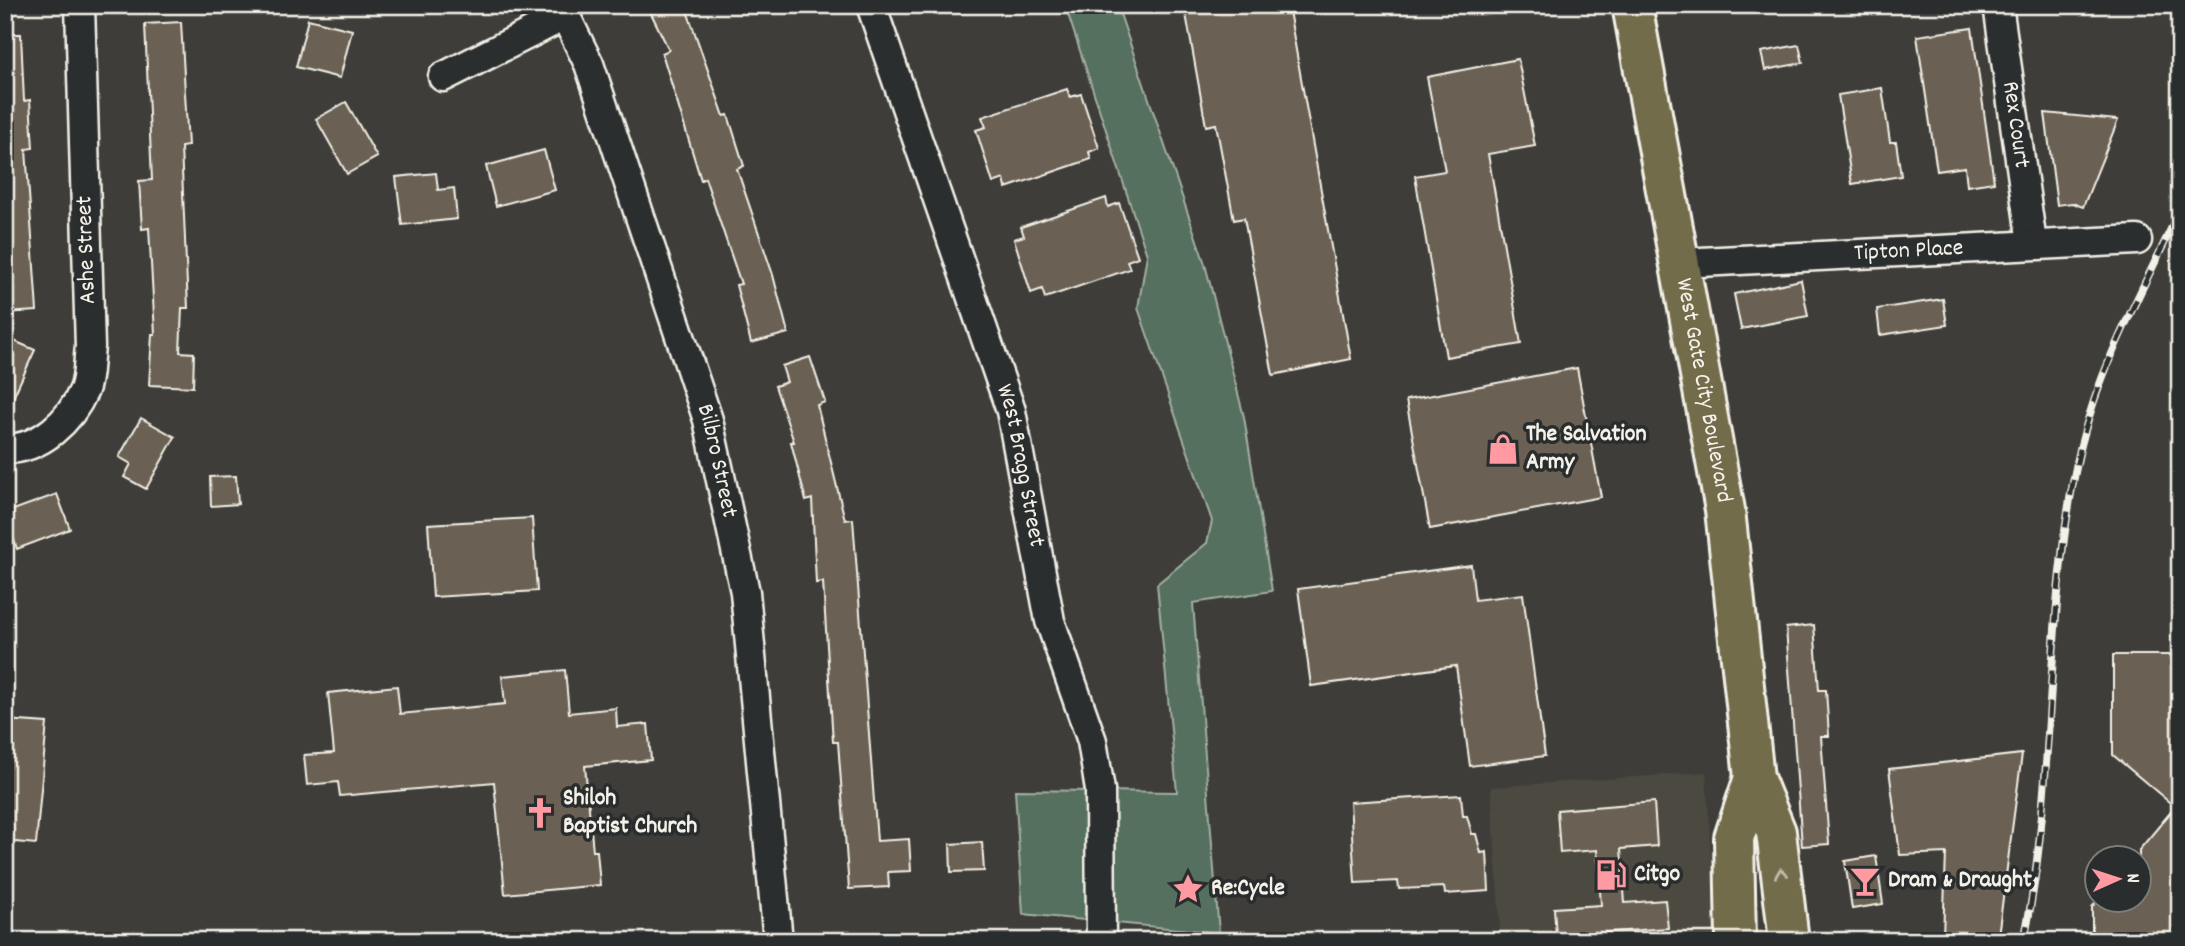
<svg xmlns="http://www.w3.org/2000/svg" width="2185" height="946" font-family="Dekko,sans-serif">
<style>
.built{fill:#4c4840}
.green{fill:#556f5e;stroke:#a4b0a3;stroke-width:2}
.building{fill:#6b6152;stroke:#f4f1e8;stroke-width:2}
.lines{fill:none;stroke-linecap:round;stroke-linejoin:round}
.minor-casing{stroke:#f4f1e8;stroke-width:33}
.primary-casing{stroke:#f4f1e8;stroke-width:44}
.minor{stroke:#2a2d2e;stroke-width:28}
.primary{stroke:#736c4b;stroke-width:38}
.rail-casing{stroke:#f4f1e8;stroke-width:8}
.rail{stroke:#2a2d2e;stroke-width:5;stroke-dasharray:16;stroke-linecap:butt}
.oneway{stroke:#c0bca9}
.labels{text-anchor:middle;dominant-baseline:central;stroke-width:7;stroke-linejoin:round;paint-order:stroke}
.street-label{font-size:24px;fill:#f4f1e8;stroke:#2a2d2e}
.poi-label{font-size:24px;font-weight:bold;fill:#f4f1e8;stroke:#2a2d2e;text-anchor:start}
</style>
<rect width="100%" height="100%" fill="#3e3d39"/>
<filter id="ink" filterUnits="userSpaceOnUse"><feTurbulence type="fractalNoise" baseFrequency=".0143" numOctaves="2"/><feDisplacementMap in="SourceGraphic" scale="14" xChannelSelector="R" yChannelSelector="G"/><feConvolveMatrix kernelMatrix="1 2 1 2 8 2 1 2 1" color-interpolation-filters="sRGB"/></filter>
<g filter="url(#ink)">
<!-- built -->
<path class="built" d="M1706 772 1716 941H1501L1491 787Z"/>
<!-- green -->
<path class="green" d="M1065 5H1117L1205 264 1244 417 1272 591 1193 603 1219 933 1023 914 1015 790 1177 792 1157 584 1207 543 1212 521 1138 308 1147 255Z"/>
<!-- building -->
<g class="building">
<path d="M647 5H685L724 116 728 115 744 166 737 169 773 275 788 333 751 343 736 285 741 284 705 178 701 180 662 53 669 50Z"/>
<path d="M1232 5H1288L1351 359 1273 375 1244 218 1234 220 1216 124 1206 126 1186 14Z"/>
<path d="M308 19 352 30 340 78 296 67Z"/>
<path d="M181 22 188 146 181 147 188 308H182L180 352 194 353 193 387 149 385 152 334H155L149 228 142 229 139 181 152 180 145 24Z"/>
<path d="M1972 28 1994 182 1967 186 1965 167 1937 171 1917 36Z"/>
<path d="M5 34H21L24 101 30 100 33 148 26 149 37 311 5 313Z"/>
<path d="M1799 45 1803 63 1765 70 1761 52Z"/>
<path d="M1518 59 1535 146 1488 154 1521 344 1446 357 1415 176 1445 171 1427 77Z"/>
<path d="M1882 88 1890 142H1896L1901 176 1852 184 1838 95Z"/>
<path d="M1067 89 1070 97 1081 94 1099 148 1089 152 1091 159 1006 188 1004 179 993 183 976 130 986 127 982 117Z"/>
<path d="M346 102 377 157 347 174 316 119Z"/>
<path d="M2045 113 2118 120 2083 207 2072 203 2057 205Z"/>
<path d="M544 150 555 190 496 206 486 166Z"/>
<path d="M436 173 438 190 454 188 457 219 402 225 396 177Z"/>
<path d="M1106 198 1108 207 1119 203 1138 257 1127 261 1130 269 1045 298 1042 289 1031 293 1014 239 1024 236 1021 227Z"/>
<path d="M1801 280 1808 316 1741 329 1734 294Z"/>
<path d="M1943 299 1947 325 1880 335 1877 309Z"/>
<path d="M5 337 35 350 5 415Z"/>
<path d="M810 357 825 402 817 405 845 520 853 519 877 841 909 839 911 871 888 872 889 887 849 889 838 742H833L823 582 816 583 812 499 806 501 791 442H794L775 386 787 382 782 366Z"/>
<path d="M1577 368 1601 497 1430 529 1406 400Z"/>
<path d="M141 418 175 437 146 489 124 477 131 464 119 457Z"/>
<path d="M236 476 238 504 211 506 210 477Z"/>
<path d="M57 494 70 529 17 549 5 513Z"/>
<path d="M532 518 537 591 433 597 428 524Z"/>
<path d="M1471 565 1475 600 1523 594 1545 756 1470 766 1456 666 1311 686 1298 589Z"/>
<path d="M1814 625 1819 690H1826L1829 736H1821L1829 844 1802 846 1786 628Z"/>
<path d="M2113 655H2180V941H2092V907L2098 900H2139V850L2175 807 2113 755Z"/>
<path d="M565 670 569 713 616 708 617 727 648 724 651 760 585 766 593 851H597L600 885 505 894 494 782 340 796 338 782 307 785 304 755 334 753 328 693 397 686 400 714 505 704 502 676Z"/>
<path d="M5 720 47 723 36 844 5 841Z"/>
<path d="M2022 754 1998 936 1943 937 1946 853 1900 855 1889 769Z"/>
<path d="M1461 795 1463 816H1467L1472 834H1476L1481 853 1487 852 1489 891 1445 894 1444 887 1399 889 1398 881 1355 883 1350 802Z"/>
<path d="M1654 802 1657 846 1621 849 1625 903 1665 900 1668 928 1556 936 1554 908 1601 905 1597 850 1560 853 1557 810Z"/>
<path d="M982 842 984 871 951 872 950 844Z"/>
<path d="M1876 856 1883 904 1852 909 1845 861Z"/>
</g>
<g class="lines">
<defs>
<g id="minor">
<path id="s1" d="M560 5 589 64 708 420 745 592 778 941"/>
<path id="s2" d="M871 5 1011 411 1050 621 1092 741 1100 790 1101 941"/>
<path id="s3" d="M1998 5 2032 243"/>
<path d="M443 77 566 15"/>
<path id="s4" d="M1681 263 2137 240"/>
<path d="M5 449C41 449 70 421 84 390 89 378 88 360 90 347L80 5"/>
</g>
<g id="primary">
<path id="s5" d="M1632 5 1725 510 1754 778 1776 832 1789 941"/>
<path d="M1736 941 1734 838 1754 778"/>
</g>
</defs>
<!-- minor casing -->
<use href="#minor" class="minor-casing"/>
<!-- primary casing -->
<use href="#primary" class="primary-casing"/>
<!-- minor -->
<use href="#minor" class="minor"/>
<!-- primary -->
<use href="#primary" class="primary"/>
<defs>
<path id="rail" d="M2024 941C2058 777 2042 608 2081 445 2102 360 2144 288 2180 210"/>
</defs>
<!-- rail casing -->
<use href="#rail" class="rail-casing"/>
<!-- rail -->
<use href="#rail" class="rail"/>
</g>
<!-- one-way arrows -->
<defs><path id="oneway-chevron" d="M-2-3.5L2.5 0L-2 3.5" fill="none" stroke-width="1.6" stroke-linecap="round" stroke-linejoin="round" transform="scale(1.75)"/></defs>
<use class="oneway" href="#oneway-chevron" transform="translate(1781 873) rotate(-98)"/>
</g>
<!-- icons -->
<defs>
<symbol id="shop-bare" viewBox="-9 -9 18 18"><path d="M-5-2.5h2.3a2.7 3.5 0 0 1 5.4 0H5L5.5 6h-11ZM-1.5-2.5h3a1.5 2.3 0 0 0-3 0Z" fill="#ff9aa2" stroke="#2a2d2e" stroke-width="2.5" paint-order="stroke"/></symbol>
<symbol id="church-bare" viewBox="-9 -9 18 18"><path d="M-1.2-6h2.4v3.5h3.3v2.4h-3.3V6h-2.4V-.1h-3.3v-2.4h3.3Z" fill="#ff9aa2" stroke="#2a2d2e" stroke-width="2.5" paint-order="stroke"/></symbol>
<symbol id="fuel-bare" viewBox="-9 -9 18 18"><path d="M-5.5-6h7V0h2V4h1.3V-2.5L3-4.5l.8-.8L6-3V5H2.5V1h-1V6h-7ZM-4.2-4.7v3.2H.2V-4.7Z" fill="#ff9aa2" stroke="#2a2d2e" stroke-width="2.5" paint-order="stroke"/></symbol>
<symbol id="bar-bare" viewBox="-9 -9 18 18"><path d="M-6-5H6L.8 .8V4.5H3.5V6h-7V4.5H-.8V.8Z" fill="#ff9aa2" stroke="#2a2d2e" stroke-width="2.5" paint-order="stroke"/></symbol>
<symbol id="sight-bare" viewBox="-9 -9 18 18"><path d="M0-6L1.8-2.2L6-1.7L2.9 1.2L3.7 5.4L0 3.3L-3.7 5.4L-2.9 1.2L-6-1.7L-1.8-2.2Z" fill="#ff9aa2" stroke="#2a2d2e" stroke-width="2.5" paint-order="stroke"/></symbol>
</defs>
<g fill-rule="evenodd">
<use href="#shop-bare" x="1481" y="427" width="44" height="44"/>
<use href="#church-bare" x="518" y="791" width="44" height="44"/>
<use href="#fuel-bare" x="1589" y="853" width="44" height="44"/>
<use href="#bar-bare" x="1843" y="859" width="44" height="44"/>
<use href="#sight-bare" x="1166" y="867" width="44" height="44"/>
</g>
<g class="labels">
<!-- street labels -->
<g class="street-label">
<text stroke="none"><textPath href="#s3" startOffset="121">Rex Court</textPath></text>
<text transform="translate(87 250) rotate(-92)">Ashe Street</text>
<text stroke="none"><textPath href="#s4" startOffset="228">Tipton Place</textPath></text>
<text stroke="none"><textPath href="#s5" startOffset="392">West Gate City Boulevard</textPath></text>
<text stroke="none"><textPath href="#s1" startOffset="483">Bilbro Street</textPath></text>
<text stroke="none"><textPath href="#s2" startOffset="485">West Bragg Street</textPath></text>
</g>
<!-- poi labels -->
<g class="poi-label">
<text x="1526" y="435">The Salvation<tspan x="1526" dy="28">Army</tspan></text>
<text x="563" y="799">Shiloh<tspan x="563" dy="28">Baptist Church</tspan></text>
<text x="1634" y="875">Citgo</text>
<text x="1888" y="881">Dram &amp; Draught</text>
<text x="1211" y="889">Re:Cycle</text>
</g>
</g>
<!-- margin -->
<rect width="2185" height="946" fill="none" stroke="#2a2d2e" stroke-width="28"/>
<rect x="14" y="14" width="2157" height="918" fill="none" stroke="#f4f1e8" stroke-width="2.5" filter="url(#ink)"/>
<!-- north arrow -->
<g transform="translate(2118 879) rotate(87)"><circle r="33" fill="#2a2d2e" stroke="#7b7b78" stroke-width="2"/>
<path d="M0-5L12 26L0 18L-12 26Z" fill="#ff9aa2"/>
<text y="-10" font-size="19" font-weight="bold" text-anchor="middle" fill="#f4f1e8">N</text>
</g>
</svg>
